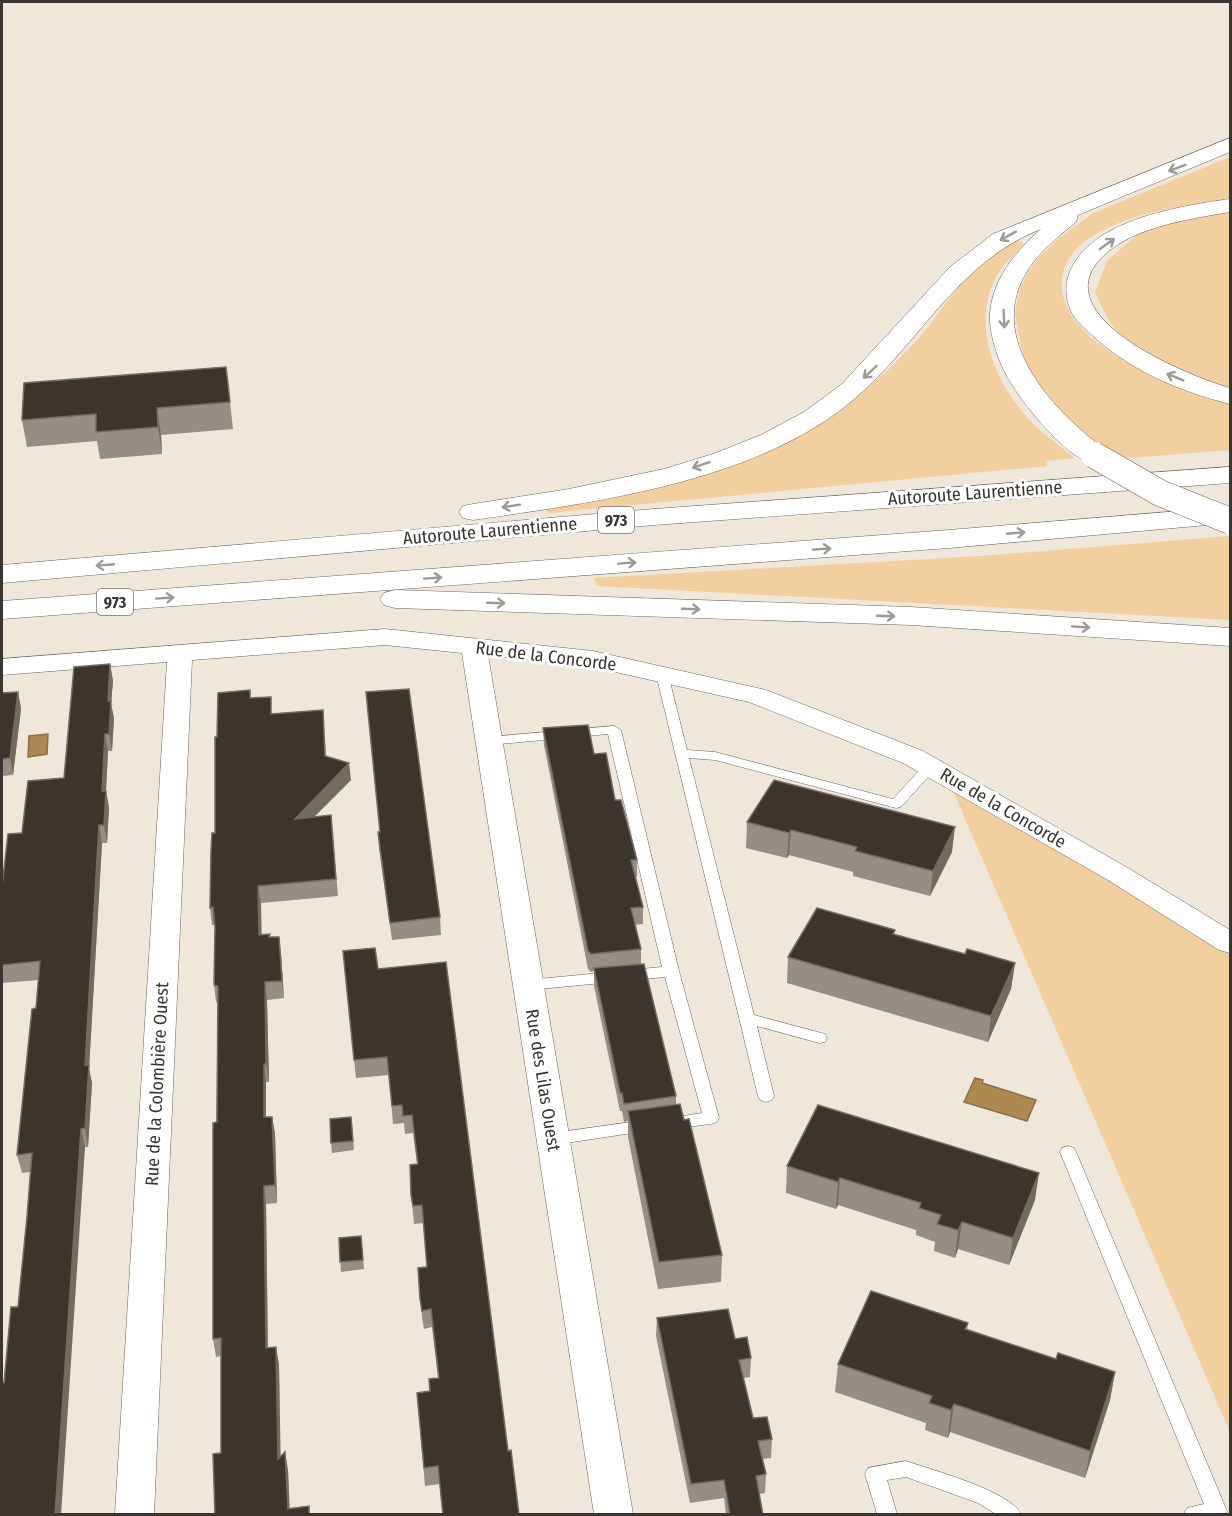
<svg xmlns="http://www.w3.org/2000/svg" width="1232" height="1516" font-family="'Fira Sans Condensed',sans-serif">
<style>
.green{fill:#f2cf9f}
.water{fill:#ad8851;stroke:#8a6f47;stroke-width:1.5}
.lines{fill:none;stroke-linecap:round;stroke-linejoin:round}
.lane-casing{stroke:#6c645a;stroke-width:1}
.street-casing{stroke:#6c645a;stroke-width:1}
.highway-casing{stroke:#6c645a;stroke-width:1}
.lane{fill:#fff;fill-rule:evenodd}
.street{fill:#fff;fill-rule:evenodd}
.highway{fill:#fff;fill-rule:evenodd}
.highway-bridge-casing{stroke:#6c645a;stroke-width:27;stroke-linecap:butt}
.highway-bridge{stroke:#fff;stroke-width:26}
.wall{fill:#968e84}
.shaded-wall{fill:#736a60}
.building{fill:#3d352c;stroke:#736a60;stroke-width:1.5}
.oneway{stroke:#9c9a98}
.labels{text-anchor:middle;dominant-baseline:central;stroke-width:6;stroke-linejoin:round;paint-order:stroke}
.shield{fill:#fff;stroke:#74726f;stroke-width:1.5}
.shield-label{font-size:16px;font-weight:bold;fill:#393631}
.street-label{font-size:18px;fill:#393631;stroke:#fff}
</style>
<rect width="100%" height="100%" fill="#f0e7db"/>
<!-- green -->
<g class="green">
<path d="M1230 157V199C1185 204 1076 219 1063 273 1047 342 1182 391 1230 404V450L1118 459 1098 446 1050 403 1023 359 1015 314 1019 291 1028 272 1039 257 1058 239 1093 213Z"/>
<path d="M1230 211V387C1201 379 1129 350 1112 325 1105 315 1100 302 1095 292L1107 261 1139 233 1179 220Z"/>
<path d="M1016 240 1024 243C1015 254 1001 266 995 279 969 332 1001 396 1042 432 1053 441 1064 449 1075 458L1046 461 1047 466 548 513 545 507 799 434 843 408 887 371 920 337 960 285 984 262Z"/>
<path d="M1230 536V620L597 586 594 578 981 556Z"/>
<path d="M946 775 1118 874 1230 943V1432Z"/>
</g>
<!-- water -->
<g class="water">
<path d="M48 734 47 754 28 757 29 736Z"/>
<path d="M975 1078 983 1080 982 1083 1036 1100 1027 1121 964 1102Z"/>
</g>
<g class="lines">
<defs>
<g id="lane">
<path d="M662 670 668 674 687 750 715 752 893 799 925 764H935L937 767 901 807 896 808 715 760 689 758 754 1015 825 1034 827 1038 825 1042 819 1043 757 1026 774 1096 772 1100 766 1102 760 1100 758 1096 656 674Z"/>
<path d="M614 726 621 730 679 971 719 1118 717 1122 711 1124 671 1129 665 1127 663 1123 665 1119 702 1113 665 977 528 990 523 989 520 985 523 981 528 980 662 967 608 734 489 745 482 741 489 737Z"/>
<path d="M646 1120 652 1122 654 1126 652 1130 553 1145 547 1143 545 1139 547 1135 553 1133Z"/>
<path d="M1068 1146 1074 1148 1076 1152 1227 1511 1225 1514H1184L1187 1508 1204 1504 1060 1152 1062 1148Z"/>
<path d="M906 1461C932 1470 1010 1491 1021 1514H996L978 1503 906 1477 887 1480 897 1514H877L865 1474 868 1468Z"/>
</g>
<path id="street" d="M385 629 593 651 766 690 923 751 1128 868 1230 930V953L1219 950 1108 880 903 763 749 702 593 667 488 655 633 1514H594L462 653 385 645 192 660 154 1514H115L167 662 2 675V659Z"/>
<g id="highway">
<path d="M1230 138V152L1078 215 1076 222C1062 234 1047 245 1035 260 978 331 1048 406 1104 449L1107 455 1104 461C1097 462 1092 464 1086 461 1059 450 1013 393 1002 366 995 350 989 331 990 313 993 278 1016 251 1041 229 960 261 923 337 861 393 765 481 597 502 473 520L463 518 459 512 463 506 473 504 569 489 664 469 713 454 761 435 804 412 842 384 950 267 993 234Z"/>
<path d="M1230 199V212C1189 219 1123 228 1096 264 1053 322 1192 377 1230 388V404C1171 389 1116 364 1075 318 1066 305 1064 288 1069 274 1088 220 1180 206 1230 199Z"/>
<path d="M1230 467V483L654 525 2 583V565L654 509Z"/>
<path d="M1230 507V523L949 548 2 619V601L949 530Z"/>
<path d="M395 590 911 607 1230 628V646L911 625 395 608 384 605 380 599 384 593Z"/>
</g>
</defs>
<!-- lane casing -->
<use href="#lane" class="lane-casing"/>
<!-- street casing -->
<use href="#street" class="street-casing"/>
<!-- highway casing -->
<use href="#highway" class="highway-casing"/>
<!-- lane -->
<use href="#lane" class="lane"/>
<!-- street -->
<use href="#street" class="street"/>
<!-- highway -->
<use href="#highway" class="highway"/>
<defs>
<path id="highway-bridge" d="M1094 455 1160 493 1230 521"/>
</defs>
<!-- highway-bridge casing -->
<use href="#highway-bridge" class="highway-bridge-casing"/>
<!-- highway-bridge -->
<use href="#highway-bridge" class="highway-bridge"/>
</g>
<!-- wall -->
<g class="wall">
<path d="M226 367 233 429 161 435 162 454 100 459 97 441 27 447 22 420Z"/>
<path d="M110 664 113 681 111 704 114 718 112 751H108L106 791 109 808 107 843H102L89 1069 92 1083 88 1147H85L4 1383 18 1307 31 1172 22 1173 17 1155 36 1008 39 980 2 983V887L22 833 64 778Z"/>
<path d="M250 690 251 698 272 714 323 710 326 756 351 780 314 817 331 815 338 896 261 903V935L270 937 281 954 284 998 267 1000 269 1082H266V1117H272L275 1134 277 1203 266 1204 268 1347H276L279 1365 280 1457 288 1470 289 1508 309 1506 310 1515H215L221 1453V1356L216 1357 213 1339 218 1003 216 1002 214 985 215 925H212L210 908 215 833 217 737Z"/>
<path d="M18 692 21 709 13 775 2 776V693Z"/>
<path d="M543 728 594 754 615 800 637 860V877H635L643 907V924L635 925 641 949V964L676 1096V1104L684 1120 722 1255 721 1282 658 1289 628 1137V1121L624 1122 622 1111H620L594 986V971L591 972 588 969 544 745Z"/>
<path d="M747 822 952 852 930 896 853 876V872L789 855 787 858 746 848Z"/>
<path d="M378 832 440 917 441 935 392 940 379 849Z"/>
<path d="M895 930 894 934 965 954 1015 963 1011 989 988 1042 787 983 788 957Z"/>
<path d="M343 951 378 969 446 962 440 1484 425 1486 417 1393 430 1391 438 1378 432 1327 424 1329 422 1317 418 1268 427 1267 423 1223 414 1224 413 1213 411 1195 417 1164 413 1133 405 1134 404 1123 393 1124 389 1075 356 1078Z"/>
<path d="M351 1117 354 1150 332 1153 331 1143Z"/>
<path d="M787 1166 1035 1200 1009 1265 958 1249 955 1258 934 1251 935 1242 916 1235V1230L838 1205 836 1209 786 1193Z"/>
<path d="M361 1236 364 1269 341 1272 339 1238Z"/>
<path d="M657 1318 735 1339 751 1358 750 1377 743 1378 753 1418 772 1439 771 1458 762 1459 766 1474 765 1493 759 1494 763 1515H726L724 1498 690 1503 656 1336Z"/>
<path d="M968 1323 967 1330 1056 1359 1115 1372 1110 1400 1085 1478 950 1432 948 1438 925 1430 926 1423 835 1392 838 1364Z"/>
</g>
<!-- shaded-wall -->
<g class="shaded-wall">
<path d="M157 408 161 435 162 454 158 427Z"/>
<path d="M110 664 113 681 111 704 114 718 112 751 109 734 108 701Z"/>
<path d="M18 692 21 709 13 775 10 758Z"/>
<path d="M105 734 108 751 105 809 102 791Z"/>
<path d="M349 763 351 780 296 835 295 819Z"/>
<path d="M106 791 109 808 107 843 104 825Z"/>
<path d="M99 825 102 843 89 1069 92 1083 88 1147 85 1128V1065Z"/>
<path d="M955 827 952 852 930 896 933 871Z"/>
<path d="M791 830 789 855 787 858 789 833Z"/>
<path d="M258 886 261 903 262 952 259 935Z"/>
<path d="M279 937 281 954 284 998 282 981Z"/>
<path d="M1015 963 1011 989 988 1042 991 1016Z"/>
<path d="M265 982 267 1000 269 1082 266 1064Z"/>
<path d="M264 1064 266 1082V1135L264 1117Z"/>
<path d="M272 1117 275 1134 277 1203 275 1185Z"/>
<path d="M81 1129 85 1147 61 1515H55Z"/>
<path d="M1039 1173 1035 1200 1009 1265 1013 1238Z"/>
<path d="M840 1178 838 1205 836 1209 838 1182Z"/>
<path d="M264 1186 266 1204 268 1366 266 1348Z"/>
<path d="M962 1222 958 1249 955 1258 958 1230Z"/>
<path d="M276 1347 279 1365 281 1477 278 1459Z"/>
<path d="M1115 1372 1110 1400 1085 1478 1090 1451Z"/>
<path d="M954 1404 950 1432 948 1438 951 1410Z"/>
<path d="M285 1452 288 1470 290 1515 288 1509Z"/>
</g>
<!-- building -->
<g class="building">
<path d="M226 367 230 402 157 408 158 427 96 432V414L22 420 24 383Z"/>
<path d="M110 664 108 701H111L109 734H105L102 791H106L104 825H99L85 1065H89L85 1128 81 1129 55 1515H2V1383H4L11 1307H18L27 1217 32 1153 17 1155 32 1009 36 1008 40 961 2 965V887L8 834 22 833 28 781 64 778 74 667Z"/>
<path d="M409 689 440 917 390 923 378 832H380L366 692Z"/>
<path d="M250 690V698L271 697V714L323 710 325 756 349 763 295 819 331 815 336 879 258 886 259 935 270 934 269 937H279L282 981 265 982 266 1064H264V1117H272L275 1185 264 1186 266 1348 276 1347 278 1459 285 1452 288 1509 309 1506V1515H215L213 1454 221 1453V1338L213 1339V1123L217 1122 218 986 214 985 215 927 213 907 210 908 211 852 212 833H215V737H217L218 693Z"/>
<path d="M18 692 10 758 2 759V693Z"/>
<path d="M588 725 594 754 606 753 615 800H621L637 860H631L643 907 631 908 641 949 591 954 588 951 543 728Z"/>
<path d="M774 780 955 827 933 871 855 851 857 847 791 830 789 833 747 822Z"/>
<path d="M817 908 895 930 893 934 965 954 967 949 1015 963 991 1016 788 957Z"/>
<path d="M375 948 378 969 446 962 508 1451 511 1450 519 1515H443L438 1466 424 1468 417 1393 430 1391 429 1379 439 1378 431 1309 422 1311 420 1299 418 1268 427 1267 422 1205 413 1206 411 1195 410 1165 418 1164 412 1115 403 1116 402 1105 392 1106 387 1057 354 1060 343 951Z"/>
<path d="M644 964 676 1096 624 1104 622 1093H620L594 968Z"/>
<path d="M680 1104 684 1120 689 1119 722 1255 659 1262 628 1111Z"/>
<path d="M818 1105 1039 1173 1013 1238 962 1222 958 1230 937 1224 941 1215 919 1208 921 1203 840 1178 838 1182 787 1166Z"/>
<path d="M351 1117 353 1141 331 1143 330 1119Z"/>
<path d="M361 1236 363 1260 340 1262 339 1238Z"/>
<path d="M871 1291 968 1323 965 1329 1056 1359 1058 1353 1115 1372 1090 1451 954 1404 951 1410 929 1403 932 1396 838 1364Z"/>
<path d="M728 1309 735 1339 747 1337 751 1358 739 1360 753 1418 767 1417 772 1439 758 1441 766 1474 756 1476 763 1515H730L724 1480 691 1484 657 1318Z"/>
</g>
<!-- one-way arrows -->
<defs><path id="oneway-shaft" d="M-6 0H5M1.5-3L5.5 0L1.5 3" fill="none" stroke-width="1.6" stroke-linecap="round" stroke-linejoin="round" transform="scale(1.5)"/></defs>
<g class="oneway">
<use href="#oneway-shaft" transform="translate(1177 168) rotate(160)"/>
<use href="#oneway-shaft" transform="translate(1008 236) rotate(151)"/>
<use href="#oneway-shaft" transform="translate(1107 244) rotate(-36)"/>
<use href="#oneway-shaft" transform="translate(1004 319) rotate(87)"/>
<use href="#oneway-shaft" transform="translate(870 372) rotate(137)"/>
<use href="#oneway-shaft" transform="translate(1175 377) rotate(-158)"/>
<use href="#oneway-shaft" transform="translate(701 465) rotate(161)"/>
<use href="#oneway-shaft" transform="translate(511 506) rotate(171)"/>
<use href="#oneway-shaft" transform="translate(1016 533) rotate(-5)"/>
<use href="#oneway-shaft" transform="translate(822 549) rotate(-4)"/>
<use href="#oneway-shaft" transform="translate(627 563) rotate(-4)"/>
<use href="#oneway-shaft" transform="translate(105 565) rotate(175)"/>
<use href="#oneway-shaft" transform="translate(433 578) rotate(-4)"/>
<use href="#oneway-shaft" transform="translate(165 598) rotate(-4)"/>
<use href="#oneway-shaft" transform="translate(496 603) rotate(2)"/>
<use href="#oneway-shaft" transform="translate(691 609) rotate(2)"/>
<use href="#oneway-shaft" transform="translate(886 616) rotate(2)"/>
<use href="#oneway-shaft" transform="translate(1081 627) rotate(4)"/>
</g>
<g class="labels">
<!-- shield labels -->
<g class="shield">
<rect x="598" y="507" width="36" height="26" rx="4.5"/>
<rect x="97" y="589" width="36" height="26" rx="4.5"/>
</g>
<g class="shield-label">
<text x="616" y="520">973</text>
<text x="115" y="602">973</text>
</g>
<!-- street labels -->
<g class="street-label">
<text transform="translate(975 493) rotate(-4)">Autoroute Laurentienne</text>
<text transform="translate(490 531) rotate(-5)">Autoroute Laurentienne</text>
<text transform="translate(546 656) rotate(7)">Rue de la Concorde</text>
<text transform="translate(1003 808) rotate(30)">Rue de la Concorde</text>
<text transform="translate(543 1080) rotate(81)">Rue des Lilas Ouest</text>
<text transform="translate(157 1084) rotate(-87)">Rue de la Colombière Ouest</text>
</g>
</g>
<!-- border -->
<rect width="1232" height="1516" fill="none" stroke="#393631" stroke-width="6"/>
</svg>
